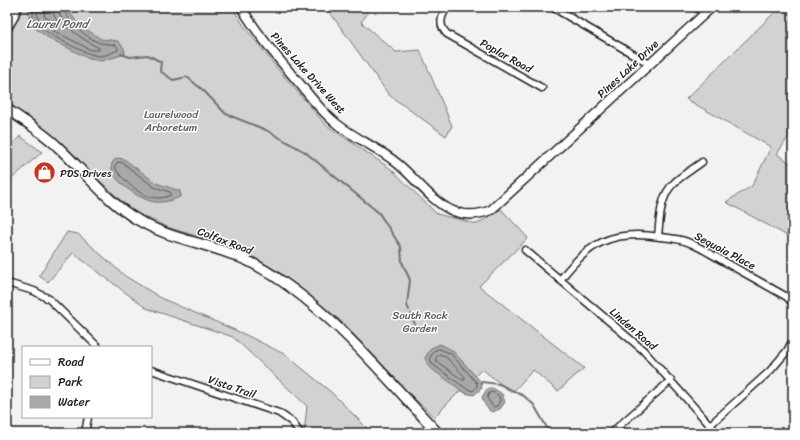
<svg xmlns="http://www.w3.org/2000/svg" width="800" height="440" font-family="Sriracha,sans-serif">
<style>
.green{fill:#d2d2d2;stroke:#777}
.water{fill:#a8a8a8;stroke:#707070}
.lines{fill:none;stroke-linecap:round;stroke-linejoin:round}
.shore{stroke:#545454;stroke-width:1}
.stream{stroke:#707070;stroke-width:2}
.minor-casing{stroke:#1c1c1c;stroke-width:9}
.tertiary-casing{stroke:#1c1c1c;stroke-width:11}
.secondary-casing{stroke:#1c1c1c;stroke-width:12}
.minor{stroke:#fff;stroke-width:6}
.tertiary{stroke:#fff;stroke-width:8}
.secondary{stroke:#fff;stroke-width:9}
.labels{text-anchor:middle;dominant-baseline:central;stroke-width:3;stroke-linejoin:round;paint-order:stroke}
.street-label{font-size:11px;fill:#1c1c1c;stroke:#fff}
.park-label{font-size:11px;fill:#5c5c5c;stroke:#fff}
.poi-label{font-size:11px;fill:#1c1c1c;stroke:#fff;text-anchor:start}
.water-label{font-size:12px;font-style:italic;fill:#5b5b5b;stroke:#fff}
</style>
<rect width="100%" height="100%" fill="#f2f2f2"/>
<filter id="ink" filterUnits="userSpaceOnUse"><feTurbulence type="fractalNoise" baseFrequency=".025" numOctaves="2"/><feDisplacementMap in="SourceGraphic" scale="8" xChannelSelector="R" yChannelSelector="G"/><feConvolveMatrix kernelMatrix="1 2 1 2 8 2 1 2 1" color-interpolation-filters="sRGB"/></filter>
<g filter="url(#ink)">
<!-- green -->
<g class="green">
<path d="M23 7H232L244 26 277 68 326 125 391 169 437 214 477 224 501 209 528 238 479 286 584 368 558 391 533 370 512 393 482 369 434 417 389 374 341 321 279 272 241 250 167 227 132 211 52 136 7 102V41Z"/>
<path d="M326 7H373L361 22 396 52 420 50 452 126 446 136 389 95Z"/>
<path d="M780 7H793V130L777 154 793 165V239L726 202 752 186 771 147 686 99Z"/>
<path d="M20 136 42 152 7 183V150Z"/>
<path d="M67 232 78 234 125 276 163 299 244 334 286 355 332 393 372 433H351L348 430 344 433H304L307 406 233 337 146 308 73 253 48 282 39 276Z"/>
</g>
<!-- water -->
<g class="water">
<path d="M30 7H66L78 24 101 39 118 41 124 48 125 54 102 61 89 59 47 37 32 26 28 13Z"/>
<path d="M117 158 124 159 156 183 180 191 181 196C175 200 163 203 155 202 140 201 96 171 117 158Z"/>
<path d="M440 344 452 350 481 382 482 388 474 395 465 393 429 367 425 358 431 348Z"/>
<path d="M493 388 502 394 505 402 500 409 492 412C486 409 484 403 482 397L487 389Z"/>
</g>
<g class="lines">
<!-- shore -->
<g class="shore">
<path d="M34 7C33 12 32 17 35 22 40 31 90 57 100 56 106 56 113 52 118 50V48L116 45C111 44 105 44 100 43 88 39 65 20 63 7"/>
<path d="M39 7 37 14 39 20 52 30 91 50H99V48C84 40 59 25 58 7"/>
<path d="M45 7 44 16 57 25 58 23 53 13 52 7"/>
<path d="M118 162 123 163 154 187 170 192 171 195C153 203 138 193 126 181 121 176 116 172 115 166Z"/>
<path d="M439 349 450 353 477 383V387L473 391 467 389 432 364 430 358 434 351Z"/>
<path d="M440 354 447 358 465 377V380H463L436 361V358Z"/>
<path d="M493 392 499 396 500 401 497 406 493 407 487 398 489 393Z"/>
</g>
<!-- stream -->
<g class="stream">
<path d="M25 7 30 8"/>
<path d="M121 54 130 57 148 55 161 62 160 71 173 80 187 77 204 91 226 114 266 130 305 152 379 213 401 247 402 262 410 280 407 305 409 310"/>
<path d="M411 314 417 330"/>
<path d="M481 382 499 384 524 396 534 405 550 433"/>
</g>
<defs>
<g id="minor">
<path d="M447 7C441 17 438 25 447 34L542 88"/>
<path d="M552 7 650 64"/>
<path d="M695 7 705 13"/>
<path d="M658 236C660 218 660 196 674 183 682 175 693 169 702 162"/>
<path d="M525 250 643 350 717 433"/>
<path d="M560 280C588 243 613 229 660 237 670 238 681 239 690 243 702 248 714 256 725 262 746 274 766 285 787 297L793 304"/>
<path d="M7 283 34 291 49 299 98 347"/>
<path d="M151 370 279 413 292 422 300 433"/>
<path d="M710 425 770 371 787 351 793 340"/>
<path d="M85 433 88 417"/>
<path d="M611 433 671 380"/>
</g>
<g id="tertiary">
<path d="M241 7C258 35 278 59 300 84 311 98 323 113 337 124 356 139 379 148 398 164 426 187 447 228 491 210L712 7"/>
<path d="M7 28 13 18 17 7"/>
</g>
<path id="secondary" d="M7 109C24 121 43 132 58 147 84 171 107 202 138 220 172 241 217 244 254 264 327 304 381 373 438 433"/>
</defs>
<!-- minor casing -->
<use href="#minor" class="minor-casing"/>
<!-- tertiary casing -->
<use href="#tertiary" class="tertiary-casing"/>
<!-- secondary casing -->
<use href="#secondary" class="secondary-casing"/>
<!-- minor -->
<use href="#minor" class="minor"/>
<!-- tertiary -->
<use href="#tertiary" class="tertiary"/>
<!-- secondary -->
<use href="#secondary" class="secondary"/>
</g>
</g>
<!-- icons -->
<defs>
<symbol id="shop-disc" viewBox="-11 -11 22 22"><circle r="9.5" fill="#c8321e" stroke="#fff"/><path d="M-5-2.5h2.3a2.7 3.5 0 0 1 5.4 0H5L5.5 6h-11ZM-1.5-2.5h3a1.5 2.3 0 0 0-3 0Z" fill="#fff"/></symbol>
</defs>
<g fill-rule="evenodd">
<use href="#shop-disc" x="32" y="160" width="25" height="25"/>
</g>
<g class="labels">
<!-- street labels -->
<g class="street-label">
<text transform="translate(506 56) rotate(29)">Poplar Road</text>
<text transform="translate(628 69) rotate(-43)">Pines Lake Drive</text>
<text transform="translate(308 73) rotate(48)">Pines Lake Drive West</text>
<text transform="translate(225 241) rotate(21)">Colfax Road</text>
<text transform="translate(725 251) rotate(28)">Sequoia Place</text>
<text transform="translate(633 329) rotate(41)">Linden Road</text>
<text transform="translate(232 387) rotate(19)">Vista Trail</text>
</g>
<!-- park labels -->
<g class="park-label">
<text x="171" y="114">Laurelwood<tspan x="171" dy="13">Arboretum</tspan></text>
<text x="420" y="315">South Rock<tspan x="420" dy="13">Garden</tspan></text>
</g>
<!-- poi labels -->
<g class="poi-label">
<text x="60" y="173">PDS Drives</text>
</g>
<!-- water labels -->
<g class="water-label">
<text x="57" y="24">Laurel Pond</text>
</g>
</g>
<!-- margin -->
<rect width="800" height="440" fill="none" stroke="#fff" stroke-width="24"/>
<rect x="12" y="12" width="776" height="416" fill="none" stroke="#1c1c1c" stroke-width="1.5" filter="url(#ink)"/>
<!-- legend -->
<rect x="22" y="346" width="130" height="72" fill="#ffffff" stroke="#a4a4a4"/>
<rect x="30" y="359" width="20" height="6" fill="#ffffff" stroke="#a4a4a4"/>
<text x="58" y="366" font-size="12" fill="#1c1c1c">Road</text>
<rect x="30" y="376" width="20" height="12" fill="#d2d2d2" stroke="#a4a4a4"/>
<text x="58" y="386" font-size="12" fill="#1c1c1c">Park</text>
<rect x="30" y="396" width="20" height="12" fill="#a8a8a8" stroke="#a4a4a4"/>
<text x="58" y="406" font-size="12" fill="#1c1c1c">Water</text>
</svg>
